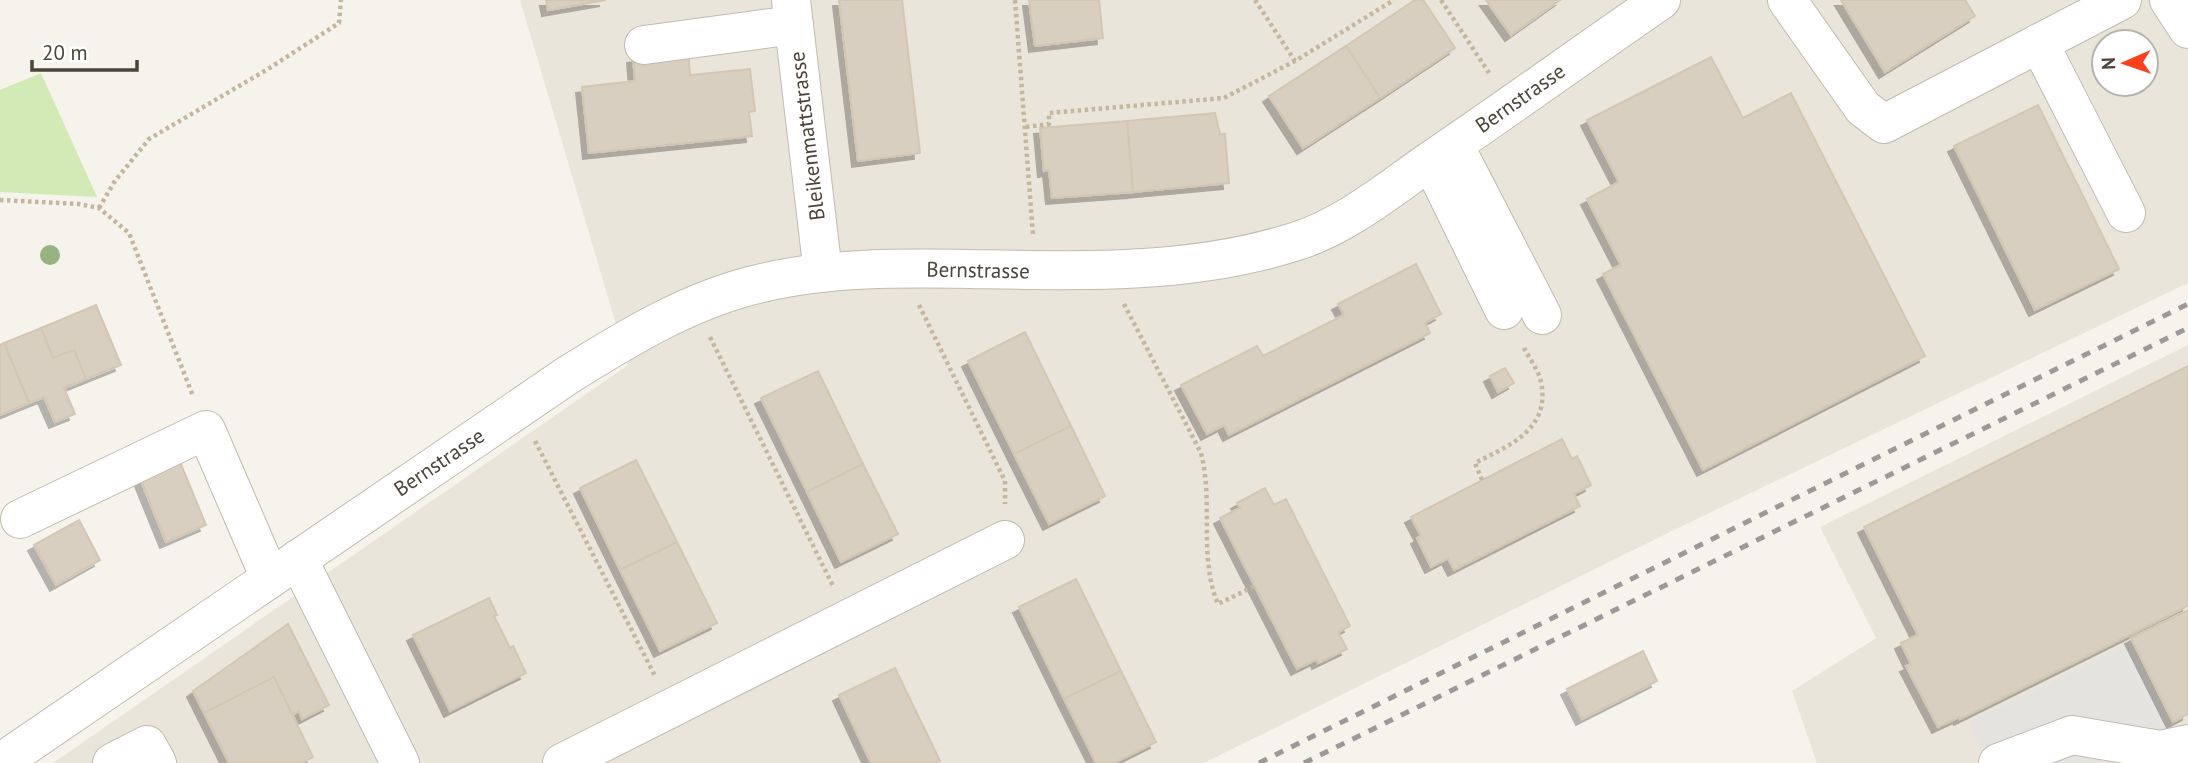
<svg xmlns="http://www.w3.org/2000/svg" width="2188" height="763" font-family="'PT Sans',sans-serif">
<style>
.residential{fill:#eae5da;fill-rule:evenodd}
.green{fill:#d2eab5}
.parking{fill:#e5e3e0}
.building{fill:#d8cfc1;stroke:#d3c7b4;stroke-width:2;filter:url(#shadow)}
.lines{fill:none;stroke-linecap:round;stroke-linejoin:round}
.minor-casing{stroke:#c2bbae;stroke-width:40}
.path{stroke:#c4b79f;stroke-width:4.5;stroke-dasharray:3.5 3.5;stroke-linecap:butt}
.minor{stroke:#fff;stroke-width:38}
.rail{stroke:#9a9a9a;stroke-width:5;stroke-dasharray:9 9;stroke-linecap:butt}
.tree{fill:#97b381}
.labels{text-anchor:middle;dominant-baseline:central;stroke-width:6;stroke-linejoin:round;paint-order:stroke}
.street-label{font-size:21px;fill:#4b4439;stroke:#fff}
</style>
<defs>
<filter id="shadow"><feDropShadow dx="-6" dy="6" stdDeviation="0" flood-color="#0004"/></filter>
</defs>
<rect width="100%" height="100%" fill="#f6f3ec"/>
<!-- residential -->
<g class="residential">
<path d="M520 0H2188V283L1676 529 1204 763H53L628 365ZM2104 42H2146V84H2104Z"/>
<path d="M2188 345V763H1817L1792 691 1876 638 1820 527Z"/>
</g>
<!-- green -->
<path class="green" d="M41 73 97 197 0 192V90Z"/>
<!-- parking -->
<path class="parking" d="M2127 644 2186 755 2156 763H1987L1969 722Z"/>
<!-- building -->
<g class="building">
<path d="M546 0H606L548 10Z"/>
<path d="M839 0H902L920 153 858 161Z"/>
<path d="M1029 0H1099L1103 38 1035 46Z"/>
<path d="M1415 0H1423L1455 48 1380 98 1346 46Z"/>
<path d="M1486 0H1560L1511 35Z"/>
<path d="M1841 0H1965L1975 16 1885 72Z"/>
<path d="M1346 46 1380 98 1303 148 1269 96Z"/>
<path d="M688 51 690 75 750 69 755 111 749 112 752 136 589 153 582 87 635 81 633 57Z"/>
<path d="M1711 57 1743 118 1791 93 1925 356 1703 470 1603 274 1621 265 1587 199 1619 182 1587 120Z"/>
<path d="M2038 105 2119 269 2035 310 1954 146Z"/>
<path d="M1215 113 1220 134H1225L1229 183 1133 192 1127 121Z"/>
<path d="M1127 121 1133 192 1052 198 1049 170 1044 171 1040 128Z"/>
<path d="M1416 264 1441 314 1425 323 1430 333 1229 435 1224 425 1207 434 1181 385 1257 346 1263 356 1344 315 1338 304Z"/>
<path d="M96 305 121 365 86 379 74 350 53 358 41 328Z"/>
<path d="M41 328 53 358 74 350 86 379 64 388 75 414 55 422 44 397 29 403 4 343Z"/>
<path d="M1025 332 1071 426 1014 454 968 361Z"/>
<path d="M4 343 29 403 0 415V345Z"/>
<path d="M2188 366V606L1960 719 1959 717 1938 727 1906 666 1911 664 1901 643 1918 635 1864 527Z"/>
<path d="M1505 368 1514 383 1498 392 1490 376Z"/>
<path d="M818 371 863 464 807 492 761 398Z"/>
<path d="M1071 426 1105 496 1049 524 1014 454Z"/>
<path d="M1562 439 1572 459 1577 456 1591 485 1574 494 1580 506 1454 570 1448 558 1431 567 1417 538 1421 536 1411 517Z"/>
<path d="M636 460 677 542 620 570 580 488Z"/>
<path d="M180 462 206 525 166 542 140 478Z"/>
<path d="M863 464 898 534 841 562 807 492Z"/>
<path d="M1265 488 1274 505 1286 499 1350 626 1338 632 1347 649 1318 663 1317 659 1297 669 1220 518 1240 508 1237 503Z"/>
<path d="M79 520 100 560 56 585 34 545Z"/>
<path d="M677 542 717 623 660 651 620 570Z"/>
<path d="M1076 579 1121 671 1064 699 1019 607Z"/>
<path d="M489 598 497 615 494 616 510 648 513 646 526 673 450 711 413 635Z"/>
<path d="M2188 610V714L2173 722 2131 638Z"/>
<path d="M288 624 329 705 302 719 299 711 292 715 274 677 204 713 193 691Z"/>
<path d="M1643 651 1657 681 1582 719 1567 689Z"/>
<path d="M895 668 940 761 935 763H871L839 695Z"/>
<path d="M1121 671 1156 742 1114 763H1096L1064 699Z"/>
<path d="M274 677 313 757 301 763H229L204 713Z"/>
</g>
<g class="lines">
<defs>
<g id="minor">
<path d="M791 0 823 273"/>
<path d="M1787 0 1863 108 1884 124 2122 0"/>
<path d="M2169 0 2188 29"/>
<path d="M2039 43 2126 213"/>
<path d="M644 45 794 25"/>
<path d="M1454 145 1542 315"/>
<path d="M1431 161 1504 310"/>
<path d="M20 519 206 430 270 578"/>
<path d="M298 559 400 763"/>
<path d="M0 763 568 375C629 337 691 299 762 283 830 267 901 268 970 269 1080 271 1192 275 1297 241 1345 226 1390 189 1430 161 1508 108 1584 53 1661 0"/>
<path d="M112 763 147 745 157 763"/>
<path d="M562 763 1005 540"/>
<path d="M1998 763 2072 735 2160 750 2188 744"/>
</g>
</defs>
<!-- minor casing -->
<use href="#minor" class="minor-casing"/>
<!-- path -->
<g class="path">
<path d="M1015 0 1033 235"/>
<path d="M1255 0 1295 61"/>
<path d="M1441 0 1491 76"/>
<path d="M1026 127 1049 124V113L1224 98 1295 61 1394 0"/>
<path d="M0 200 79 204 99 208 129 233 193 396"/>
<path d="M99 208 115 181 149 139 268 69 339 23 341 0"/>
<path d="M1124 304 1201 453C1214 502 1198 557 1218 604L1255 586"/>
<path d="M919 305 1005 481V504"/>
<path d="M710 337 833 586"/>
<path d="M535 441 655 676"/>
<path d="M1482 480 1475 463C1508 446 1551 430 1541 382 1539 371 1529 358 1524 348"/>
</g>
<!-- minor -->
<use href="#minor" class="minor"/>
<!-- rail -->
<g class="rail">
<path d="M1259 763 2188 304"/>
<path d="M1304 763 2188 328"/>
</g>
</g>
<!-- trees -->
<circle class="tree" cx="50" cy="255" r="10"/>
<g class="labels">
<!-- street labels -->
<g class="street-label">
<text transform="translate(1520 98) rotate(-35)">Bernstrasse</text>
<text transform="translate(807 136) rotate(-97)">Bleikenmattstrasse</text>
<text transform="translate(978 270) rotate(1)">Bernstrasse</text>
<text transform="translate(439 462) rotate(-34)">Bernstrasse</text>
</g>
</g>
<!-- north arrow -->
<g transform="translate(2125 63) rotate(268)"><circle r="33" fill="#ffffff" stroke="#b7b4b0" stroke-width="2"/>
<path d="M0-5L12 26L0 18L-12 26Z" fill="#fc3f1d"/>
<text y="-10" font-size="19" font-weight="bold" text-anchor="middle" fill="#4b4439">N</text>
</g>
<!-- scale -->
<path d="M32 60v10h105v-10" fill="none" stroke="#4b4439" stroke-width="3.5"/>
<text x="42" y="60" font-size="21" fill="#4b4439" stroke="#ffffff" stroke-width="5" paint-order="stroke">20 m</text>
</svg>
